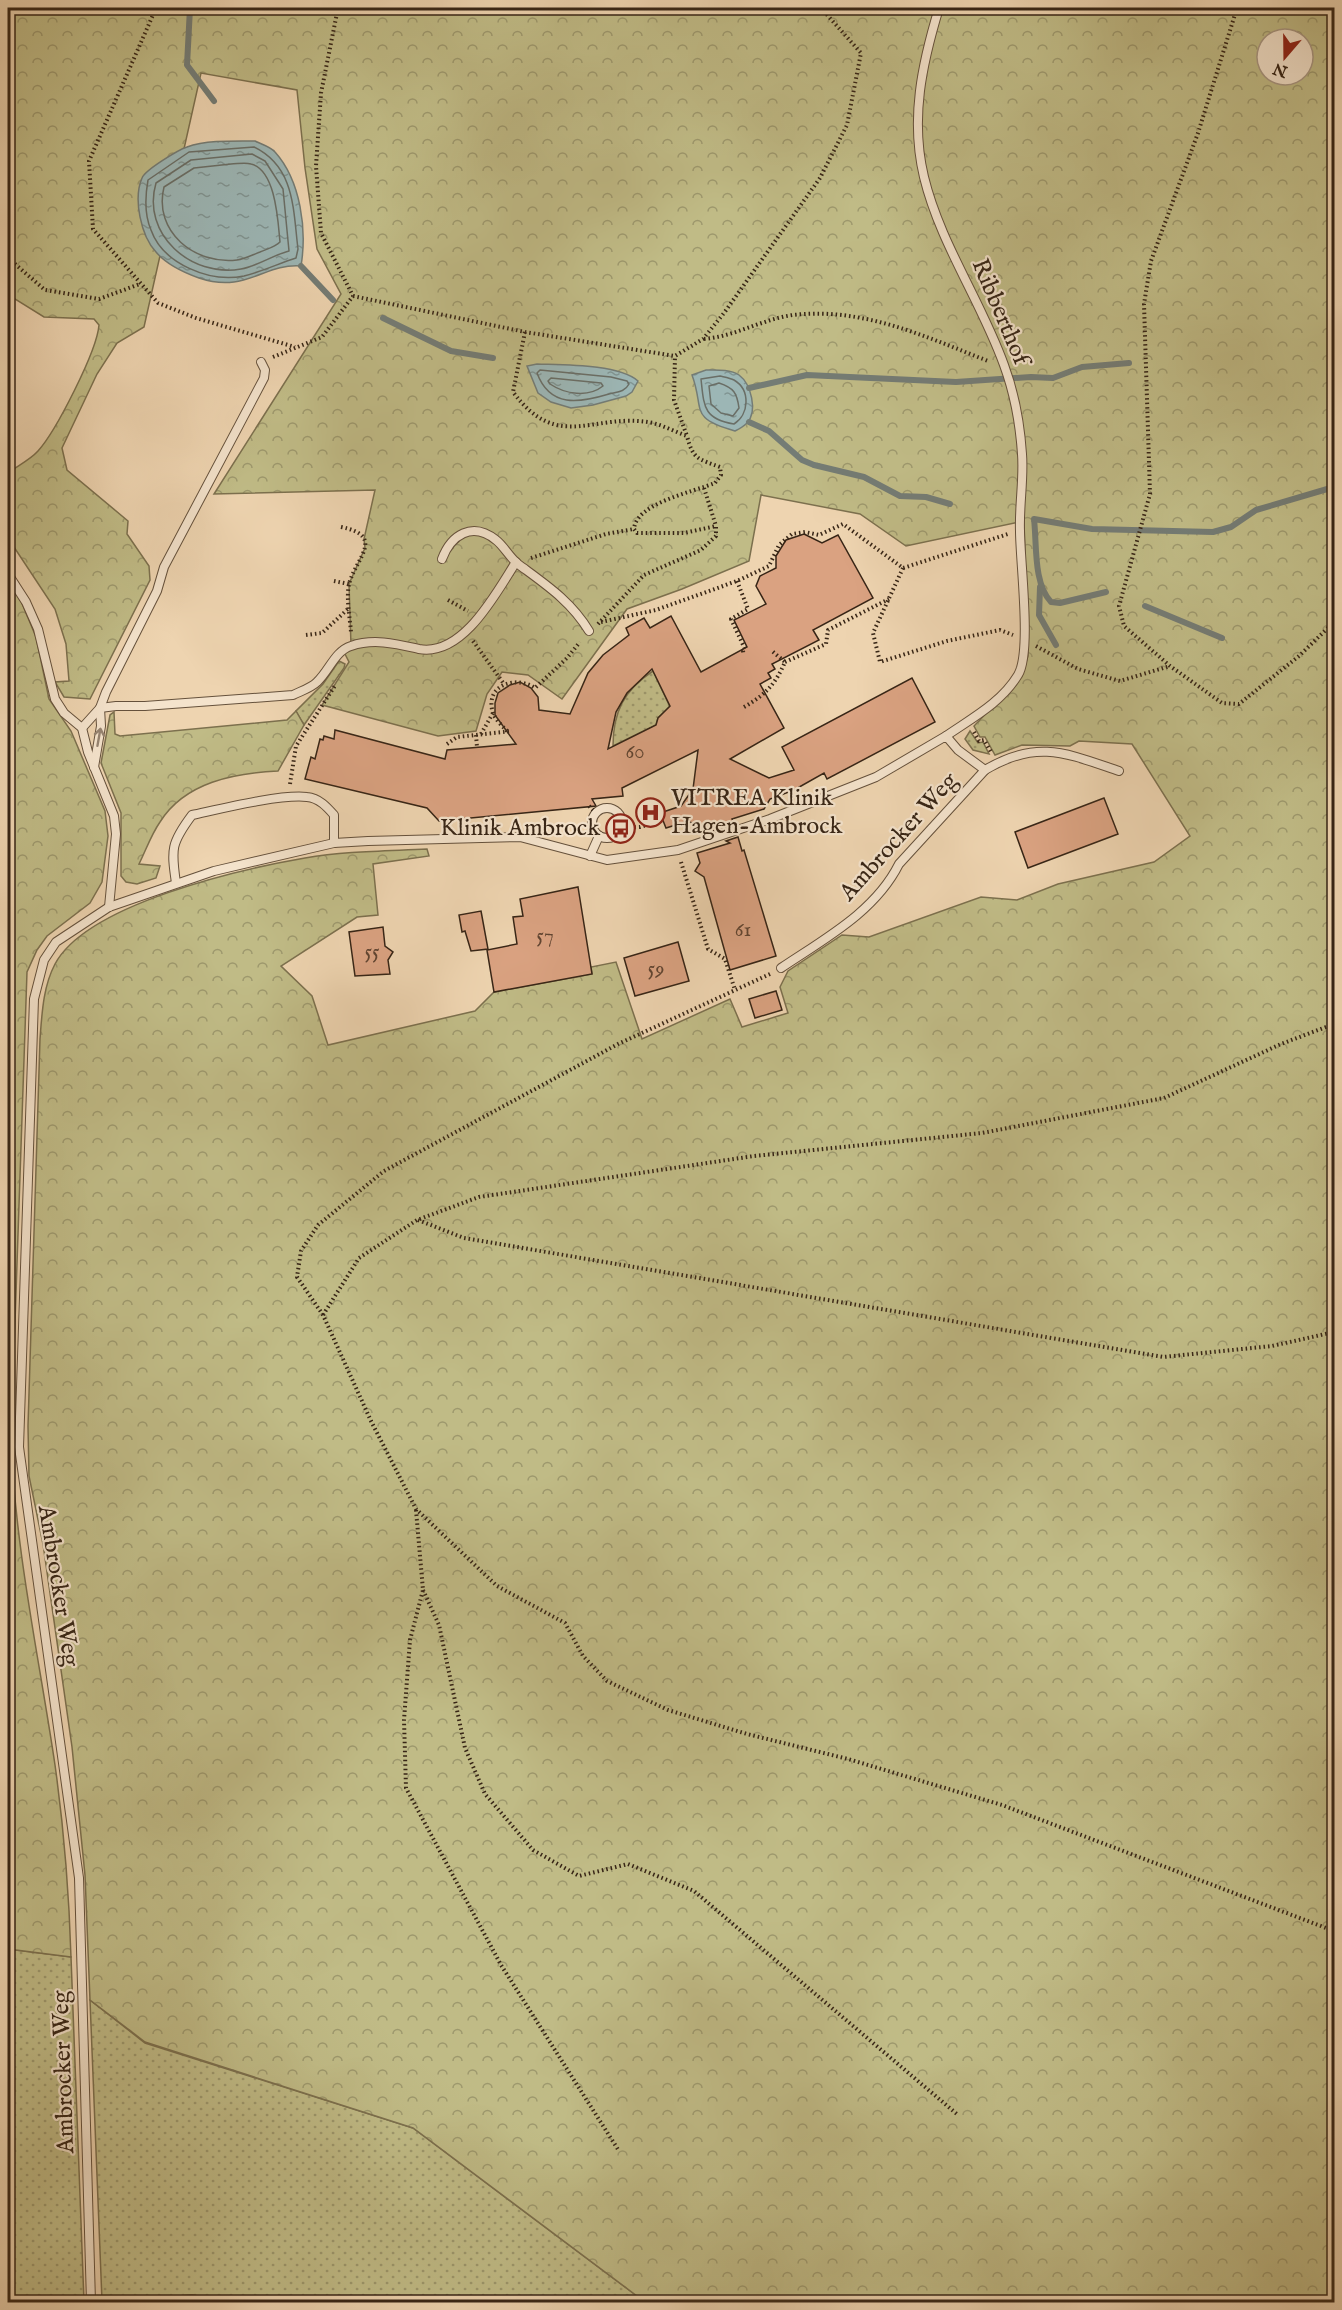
<svg xmlns="http://www.w3.org/2000/svg" width="1342" height="2310" font-family="'IM FELL English',serif">
<style>
.grass{fill:url(#grass-dots);stroke:#7c704e;stroke-width:1.5}
.forest{fill:url(#forest-crowns);stroke:#7c704e;stroke-width:1.5;fill-rule:evenodd}
.water{fill:url(#water-ripples);stroke:#747c75;stroke-width:1.5}
.lines{fill:none;stroke-linecap:round;stroke-linejoin:round}
.shore{stroke:#6a6e66;stroke-width:1.5}
.stream{stroke:#747c75;stroke-width:6}
.building{fill:#daa281;stroke:#372516;stroke-width:1.5;fill-rule:evenodd}
.lane-casing{stroke:#65513c;stroke-width:10}
.path{stroke:#372516;stroke-width:4;stroke-dasharray:1.5 3;stroke-linecap:butt}
.lane{stroke:#f4e3cc;stroke-width:8}
.oneway{stroke:#968471}
.labels{text-anchor:middle;dominant-baseline:central;stroke-width:4.5;stroke-linejoin:round;paint-order:stroke}
.number-label{font-size:21px;fill:#604431}
.street-label{font-size:24px;fill:#372516;stroke:#f4e3cc}
.poi-label{font-size:24px;fill:#372516;stroke:#f4e3cc;text-anchor:start}
</style>
<defs>
<pattern id="grass-dots" width="8" height="8" patternUnits="userSpaceOnUse" patternTransform="scale(1.5)"><rect width="8" height="8" fill="#c0bb86"/><path d="M2 2h.1M6 6h.1" fill="none" stroke="#9d986d" stroke-width="1.8" stroke-linecap="round"/></pattern>
<pattern id="forest-crowns" width="20" height="18" patternUnits="userSpaceOnUse" patternTransform="scale(1.5)"><rect width="20" height="18" fill="#c0bb86"/><path d="M2 6a3 3 0 1 1 6 0M12 15a3 3 0 1 1 6 0" fill="none" stroke="#9d986d"/></pattern>
<pattern id="water-ripples" width="26" height="14" patternUnits="userSpaceOnUse" patternTransform="scale(1.5)"><rect width="26" height="14" fill="#9cb6b5"/><path d="M2 4q2-2 4 0t4 0M15 11q2-2 4 0t4 0" fill="none" stroke="#809492"/></pattern>
</defs>
<rect width="100%" height="100%" fill="#eed4b0"/>
<filter id="stains"><feTurbulence type="fractalNoise" baseFrequency=".00333" numOctaves="4"/><feColorMatrix values="0 0 0 0 .2 0 0 0 0 .09 0 0 0 0 .02 0 0 0 .5 -.17"/></filter>
<radialGradient id="worn" r=".72"><stop offset=".6" stop-color="#630" stop-opacity="0"/><stop offset="1" stop-color="#630" stop-opacity=".3"/></radialGradient>
<!-- grass -->
<g class="grass">
<path d="M339 661 345 664 344 668 304 725 296 711 323 684Z"/>
<path d="M653 671 670 707 658 718 656 725 613 746C613 712 624 690 653 671Z"/>
<path d="M970 731 978 743 983 742 989 754 973 750 965 739Z"/>
<path d="M8 1949 71 1957 84 2302H8Z"/>
<path d="M90 2000 145 2043 413 2128 645 2302H222L221 2300 192 2295 102 2301Z"/>
</g>
<!-- forest -->
<g class="forest">
<path d="M8 8H1334V2302H645L413 2128 145 2042 90 2000 85 1875 72 1747 43 1544 29 1476 28 1426 40 1039C42 1013 43 987 55 964 87 904 241 869 305 858 345 851 387 851 427 849L429 856 373 864 378 915 357 917 281 966 312 996 328 1045 475 1011 494 992 592 974 591 967 616 962 642 1039 730 999 742 1027 788 1013 780 987 788 971 842 935 869 937 981 897 1017 900 1058 884 1154 862 1190 836 1132 744 1079 741 1070 746 1022 745 995 755 985 737H980L974 726 1022 676 1028 656 1024 521 906 546 860 514 761 495 749 561 682 589 627 609 562 699 528 675 502 672 487 694 476 731 438 736 322 705 349 662 343 650 351 645 349 584 365 548 364 539 375 490 214 494 341 294 317 249 305 168 297 90 201 73 144 327 117 343 97 374 62 448 67 470 128 521 127 534 149 566 150 580 90 699 64 697 55 682 69 681 66 644 55 609 8 538V473C17 466 30 460 38 451 56 431 97 351 99 325L94 319 44 317 12 297 8 306ZM1267 39H1303V75H1267Z"/>
<path d="M8 582 21 601 36 637 49 699 71 731 105 811 108 836 102 882 90 903 47 936 37 950 27 972 11 1439C15 1549 39 1657 55 1765 64 1829 69 1892 71 1957L8 1949Z"/>
<path d="M296 711 304 725 278 771C235 773 185 782 160 822 151 835 146 850 139 864L160 866 156 878 137 884 126 882 121 876V813L101 763 110 715 114 712 115 734 120 736 287 720Z"/>
<path d="M192 2295 222 2300V2302H102Z"/>
</g>
<!-- water -->
<g class="water">
<path d="M255 141C261 144 271 147 275 152 301 181 307 230 301 266 264 263 246 294 199 278 185 273 166 264 156 252 141 236 133 199 142 178 145 170 178 150 187 147 206 140 234 141 255 141Z"/>
<path d="M537 364C563 365 618 364 638 381L632 392 626 396 593 405 571 408 551 402 538 393 527 366Z"/>
<path d="M706 370C716 370 730 369 739 375 751 384 758 411 747 423 744 426 739 429 735 431 688 418 705 410 692 375Z"/>
</g>
<g class="lines">
<!-- shore -->
<g class="shore">
<path d="M254 147C295 167 293 209 298 249L296 258C280 263 261 272 244 276 210 283 163 264 151 230 144 214 145 197 148 180L189 152Z"/>
<path d="M252 154 265 161 283 189 289 251C273 255 258 266 241 269 191 278 141 234 156 183L191 160Z"/>
<path d="M231 164C237 164 245 162 251 164 276 170 278 222 280 242 275 247 267 249 260 252 252 255 245 259 237 260 195 265 153 232 164 187L194 168Z"/>
<path d="M540 370 611 377 627 381 629 384C625 392 617 392 609 394 579 403 550 408 537 373Z"/>
<path d="M720 376C724 377 730 378 734 380 751 390 749 415 734 424 703 419 704 406 701 379Z"/>
<path d="M551 378 601 383 603 386C588 398 565 394 550 384L548 381Z"/>
<path d="M719 383C734 388 737 393 739 408L733 416 721 413 711 404 709 386Z"/>
</g>
<!-- stream -->
<g class="stream">
<path d="M190 8 187 65 214 101"/>
<path d="M301 266 333 300"/>
<path d="M383 318 451 351 493 358"/>
<path d="M749 388 807 375 956 382 1031 377 1053 378 1082 367 1129 363"/>
<path d="M749 422 769 431 802 460 814 465 864 477 900 496 926 497 950 504"/>
<path d="M1040 587 1039 615 1056 645"/>
<path d="M1106 592 1060 603 1051 602C1033 583 1037 544 1034 519L1092 529 1213 532 1231 527 1256 510 1334 487"/>
<path d="M1145 606 1222 638"/>
</g>
</g>
<!-- building -->
<g class="building">
<path d="M804 534 822 543 838 535 873 598 813 630 819 640 772 664 775 669 768 673 771 678 760 684 784 728 730 759 769 778 794 770 782 747 912 678 935 722 827 779 824 773 794 790 770 799 764 809 732 819 734 824 710 832 688 821 666 828 660 813 681 806 693 789 698 750 622 788 623 796 592 799 596 806 439 821 427 808 305 779 311 757 315 759 320 739 323 740 324 736 334 739 335 730 445 759 447 750 516 744 495 715V703L498 693 510 685 520 682 531 688 538 697 539 710 570 714 588 673 603 655 629 635 626 628 644 618 650 628 671 616 701 672 747 647 734 620 766 604 756 586 760 576 776 568V556L786 540ZM652 669 670 706 658 718 656 725 608 749 616 712 627 693Z"/>
<path d="M1104 798 1118 834 1028 868 1015 832Z"/>
<path d="M738 837 742 851 744 850 776 956 730 970 704 877 695 871 700 863 697 853 730 843 726 841Z"/>
<path d="M578 887 592 974 494 992 487 950 517 944 513 917 523 916 520 899Z"/>
<path d="M481 911 488 949 471 951 465 931 462 932 459 915Z"/>
<path d="M383 927 385 946 393 952 388 960 390 974 355 976 349 932Z"/>
<path d="M678 942 689 981 635 996 624 958Z"/>
<path d="M776 991 782 1010 755 1018 749 999Z"/>
</g>
<g class="lines">
<defs>
<g id="lane">
<path d="M939 8C922 64 910 119 924 177 940 243 981 301 1004 365 1014 392 1020 424 1022 454 1024 479 1019 505 1020 531 1020 562 1032 652 1018 675 1001 703 972 718 946 736"/>
<path d="M442 559C451 535 472 521 496 540 504 546 509 557 518 564 545 584 571 601 589 631"/>
<path d="M8 574 26 602 38 629 55 699 64 713 82 728 88 752 114 816 116 834 109 907"/>
<path d="M82 728 100 708 116 706H145L293 695C301 691 311 688 317 682 329 671 335 651 351 646 374 638 397 644 419 649 463 657 496 593 516 562"/>
<path d="M94 767 101 726 100 708 106 692 157 591 164 567 264 378 265 370 261 362"/>
<path d="M985 770C1037 739 1066 753 1119 771"/>
<circle cx="607" cy="823" r="15"/>
<path d="M590 856 599 836"/>
<path d="M176 883C171 849 171 843 192 815 220 809 280 794 307 797 319 798 327 807 334 815V843"/>
<path d="M91 2302 79 1878 19 1447 34 999 44 960 56 942 109 907 214 871 334 843 368 841 520 837 607 860 678 850 770 819 876 777 946 736 958 750 985 770 899 864C875 912 824 939 781 968"/>
</g>
</defs>
<!-- lane casing -->
<use href="#lane" class="lane-casing"/>
<!-- path -->
<g class="path">
<path d="M156 8 89 161 93 229 158 303 196 318 295 347"/>
<path d="M338 8 321 93 316 166 321 233 353 296"/>
<path d="M1237 8 1198 133 1151 261 1144 304 1150 494 1119 606 1124 626 1170 666 1222 703 1239 704 1299 656 1334 622"/>
<path d="M8 258 45 290 99 299 140 284"/>
<path d="M353 296 525 332 675 356 703 339 724 313 820 178 847 125 861 53 821 8"/>
<path d="M525 332 513 392C559 454 594 411 653 423 664 426 676 432 687 436L674 400 675 356"/>
<path d="M704 339C736 336 763 319 793 315 863 307 924 336 988 361"/>
<path d="M273 357 322 337 353 296"/>
<path d="M704 488 716 526"/>
<path d="M341 527C386 536 356 558 349 584 346 599 350 618 351 632"/>
<path d="M531 558 606 534 634 529"/>
<path d="M903 568 873 633 880 662 947 641 1000 630 1013 635"/>
<path d="M334 581 349 584"/>
<path d="M737 581 748 609 731 619 745 649 743 651 744 655"/>
<path d="M448 600 468 611"/>
<path d="M601 622 656 610 737 581 769 566 779 545 792 534 805 532 819 535 843 524 903 568 1008 534"/>
<path d="M598 624 644 575 701 550 716 536V526L684 533H637L634 529C636 503 693 492 715 483L721 475 720 467C699 459 693 460 687 436"/>
<path d="M306 635 322 633 349 608"/>
<path d="M473 641 504 684"/>
<path d="M1036 646 1078 669 1120 681 1170 666"/>
<path d="M785 662 826 644 828 630 889 599"/>
<path d="M744 707C765 695 775 685 785 662L772 651"/>
<path d="M507 731C502 726 495 719 493 713 484 685 516 675 535 688L567 658 580 642"/>
<path d="M974 732 979 741 984 740 991 752"/>
<path d="M481 734 493 713"/>
<path d="M476 735 477 747"/>
<path d="M447 744 457 737 512 731"/>
<path d="M290 784 296 746 336 684"/>
<path d="M589 806 596 813"/>
<path d="M621 828 640 827 663 820"/>
<path d="M681 862 708 949 725 959 735 990"/>
<path d="M770 974 618 1044 384 1171 318 1225 301 1251 297 1277 323 1315 371 1421 416 1509 497 1586 565 1623 583 1656 607 1681 668 1710 747 1734 848 1759 1002 1805 1334 1931"/>
<path d="M418 1220 464 1238 1163 1357 1272 1346 1334 1332"/>
<path d="M323 1315 359 1258 417 1220 479 1197 754 1156 982 1133 1164 1098 1281 1044 1334 1024"/>
<path d="M416 1510 423 1590 410 1640 404 1720 406 1788 501 1965 619 2151"/>
<path d="M423 1590 439 1625 465 1748 485 1794 533 1850 579 1876 628 1864 694 1891 958 2115"/>
</g>
<!-- lane -->
<use href="#lane" class="lane"/>
</g>
<!-- one-way arrows -->
<defs><path id="oneway-shaft" d="M-6 0H5M1.5-3L5.5 0L1.5 3" fill="none" stroke-width="1.6" stroke-linecap="round" stroke-linejoin="round" transform="scale(1.5)"/></defs>
<use class="oneway" href="#oneway-shaft" transform="translate(99 737) rotate(-80)"/>
<!-- icons -->
<defs>
<symbol id="hospital-ring" viewBox="-11 -11 22 22"><circle r="9.5" fill="#f4e3cc" stroke="#8f2418" stroke-width="1.5"/><path d="M-5-5h3v3.5h4V-5h3V5h-3V1.5h-4V5h-3Z" fill="#8f2418"/></symbol>
<symbol id="bus-ring" viewBox="-11 -11 22 22"><circle r="9.5" fill="#f4e3cc" stroke="#8f2418" stroke-width="1.5"/><path d="M-5-6H5V4H4V6H2V4H-2V6H-4V4H-5ZM-3.5-4V0h7V-4ZM-3.5 1.2v1.5H-2V1.2ZM2 1.2v1.5H3.5V1.2Z" fill="#8f2418"/></symbol>
</defs>
<g fill-rule="evenodd">
<use href="#hospital-ring" x="634" y="796" width="33" height="33"/>
<use href="#bus-ring" x="604" y="812" width="33" height="33"/>
</g>
<g class="labels">
<!-- number labels -->
<g class="number-label">
<text x="635" y="752">60</text>
<text x="743" y="930">61</text>
<text x="545" y="936">57</text>
<text x="372" y="952">55</text>
<text x="656" y="969">59</text>
</g>
<!-- street labels -->
<g class="street-label">
<text transform="translate(1000 312) rotate(67)">Ribberthof</text>
<text transform="translate(899 837) rotate(-48)">Ambrocker Weg</text>
<text transform="translate(58 1586) rotate(81)">Ambrocker Weg</text>
<text transform="translate(64 2072) rotate(-92)">Ambrocker Weg</text>
</g>
<!-- poi labels -->
<g class="poi-label">
<text x="671" y="798">VITREA Klinik<tspan x="671" dy="28">Hagen-Ambrock</tspan></text>
<text x="600" y="828" text-anchor="end">Klinik Ambrock</text>
</g>
</g>
<!-- margin -->
<rect width="1342" height="2310" fill="none" stroke="#eed4b0" stroke-width="30"/>
<rect x="9" y="9" width="1324" height="2292" fill="none" stroke="#372516" stroke-width="3"/>
<rect x="15" y="15" width="1312" height="2280" fill="none" stroke="#372516" stroke-width="1.5"/>
<!-- north arrow -->
<g transform="translate(1285 57) rotate(200)"><circle r="28" fill="#f4e3cc" stroke="#a89783" stroke-width="1.5"/>
<path d="M0-4.5L10 22L0 15L-10 22Z" fill="#8f2418"/>
<text y="-9" font-size="16" font-weight="bold" text-anchor="middle" fill="#372516">N</text>
</g>
<rect width="100%" height="100%" filter="url(#stains)"/>
<rect width="100%" height="100%" fill="url(#worn)"/>
</svg>
